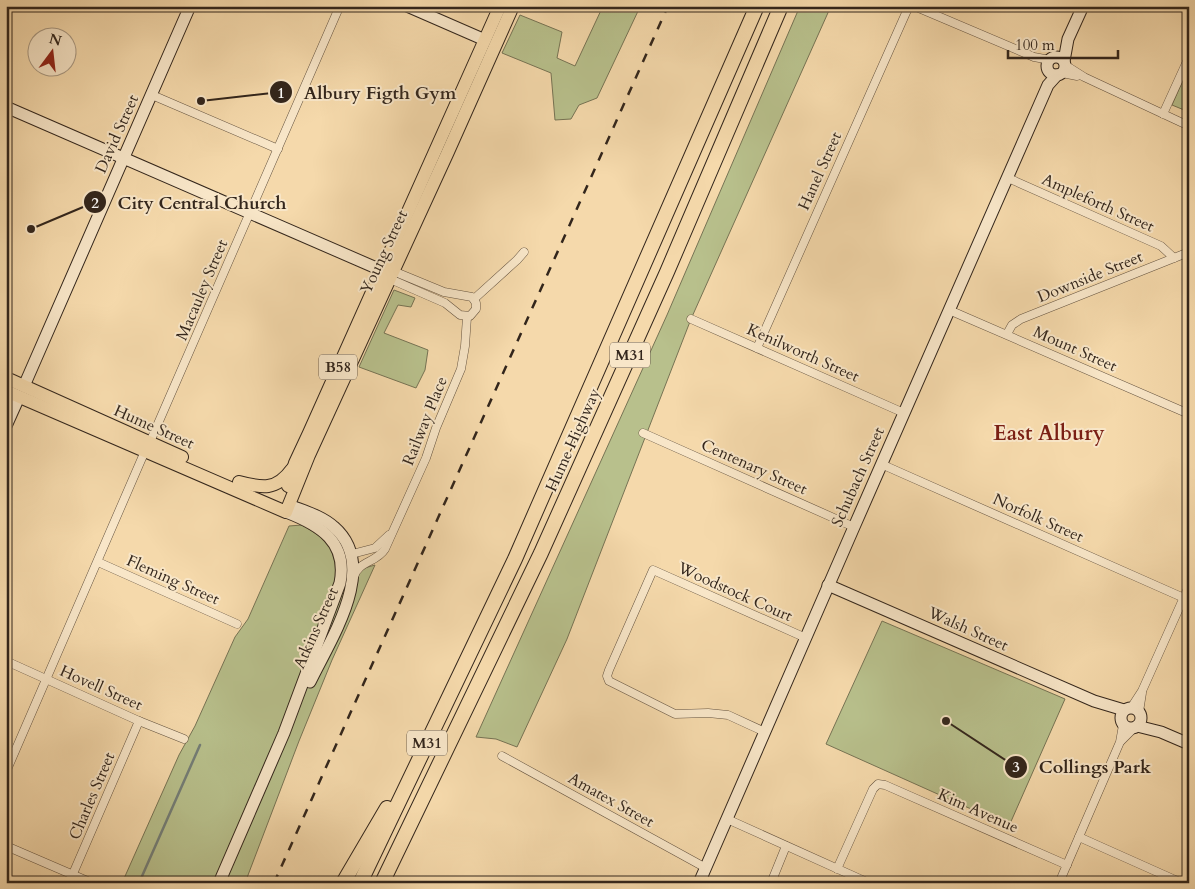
<svg xmlns="http://www.w3.org/2000/svg" width="1195" height="889" font-family="Cardo,serif">
<style>
.green{fill:#b8c08c;stroke:#767354}
.lines{fill:none;stroke-linecap:round;stroke-linejoin:round}
.stream{stroke:#747e77;stroke-width:2.5}
.street-casing{stroke:#645340;stroke-width:9}
.secondary-casing{stroke:#33261c;stroke-width:13}
.primary-casing{stroke:#33261c;stroke-width:14}
.highway-casing{stroke:#33261c;stroke-width:16}
.street{stroke:#f8e6c8;stroke-width:8}
.secondary{stroke:#f8e6c8;stroke-width:11}
.primary{stroke:#f5d9ab;stroke-width:12}
.highway{stroke:#f5d9ab;stroke-width:14}
.rail{stroke:#33261c;stroke-width:2.5;stroke-dasharray:9 9;stroke-linecap:butt}
.labels{text-anchor:middle;dominant-baseline:central;stroke-width:4;stroke-linejoin:round;paint-order:stroke}
.shield{fill:#f8e6c8;stroke:#6e6050;stroke-width:1}
.shield-label{font-size:15px;font-weight:bold;fill:#33261c}
.street-label{font-size:16px;fill:#33261c;stroke:#f8e6c8}
.district-label{font-size:21px;font-weight:bold;fill:#7a1f14;stroke:#f8e6c8}
.leader{fill:none;stroke:#33261c;stroke-width:2}
.callout-dot{fill:#33261c;stroke:#f8e6c8;stroke-width:2}
.mark-label{font-size:15px;text-anchor:middle;font-weight:bold;fill:#fff}
.callout-label{font-size:18px;text-anchor:middle;font-weight:bold;fill:#33261c;stroke:#f8e6c8;stroke-width:4;stroke-linejoin:round;paint-order:stroke}
</style>
<rect width="100%" height="100%" fill="#f5d9ab"/>
<filter id="stains"><feTurbulence type="fractalNoise" baseFrequency=".004" numOctaves="4"/><feColorMatrix values="0 0 0 0 .2 0 0 0 0 .09 0 0 0 0 .02 0 0 0 .5 -.17"/></filter>
<radialGradient id="worn" r=".72"><stop offset=".6" stop-color="#630" stop-opacity="0"/><stop offset="1" stop-color="#630" stop-opacity=".3"/></radialGradient>
<!-- green -->
<g class="green">
<path d="M603 6H633L639 9 597 98 579 105 571 119 555 120 551 73 502 53 520 15 562 32 557 58 575 66Z"/>
<path d="M800 6H831L691 319 567 639 517 747 496 739 476 737 667 315Z"/>
<path d="M1189 67V112L1172 105Z"/>
<path d="M394 290 415 298 411 307 398 305 384 333 428 350 425 370 416 388 359 367Z"/>
<path d="M302 525C328 540 334 546 337 576L375 565 332 660 299 741 245 883H122L179 755 195 726 235 637 248 619 289 526Z"/>
<path d="M882 621 1065 699 1009 826 826 744Z"/>
</g>
<g class="lines">
<!-- stream -->
<path class="stream" d="M139 883 200 745"/>
<defs>
<g id="street">
<path d="M914 6 1034 57 1050 60"/>
<path d="M1065 65 1084 77 1189 126"/>
<path d="M1062 73 1077 76"/>
<path d="M152 95 278 149"/>
<path d="M1163 114 1189 57"/>
<path d="M1008 178 1161 246 1174 258"/>
<path d="M390 279 445 303 460 315 470 316 476 309V303L472 297 444 292 393 271"/>
<path d="M474 299 517 260 524 252"/>
<path d="M949 310 1189 414"/>
<path d="M691 319 904 413"/>
<path d="M1007 334 1012 325 1021 319 1189 252"/>
<path d="M757 348 909 6"/>
<path d="M643 433 854 527"/>
<path d="M150 442 338 10 341 6"/>
<path d="M881 464 1184 598"/>
<path d="M352 554 375 548 389 535"/>
<path d="M98 562 237 624"/>
<path d="M354 577C358 561 376 563 385 549L426 458 436 428 461 369 465 346 467 317"/>
<path d="M6 661 139 721 184 739"/>
<path d="M1131 708 1142 691 1189 586"/>
<path d="M1139 712 1142 693"/>
<path d="M765 732 728 715 708 713 675 714 609 681 607 676 609 670 653 570 806 638"/>
<path d="M1121 741 1134 728"/>
<path d="M502 756 706 868"/>
<path d="M6 772 145 451"/>
<path d="M727 819 869 883"/>
<path d="M1079 837 1182 883"/>
<path d="M6 846 92 883"/>
<path d="M837 869 873 789 878 784 885 785 1067 865"/>
<path d="M69 883 139 721"/>
<path d="M771 883 786 846"/>
<path d="M1059 883 1120 742 1123 725"/>
</g>
<g id="secondary">
<path d="M407 6 485 40"/>
<circle cx="1056" cy="66" r="9"/>
<path d="M1064 61 1068 39 1083 6"/>
<path d="M6 107 381 270"/>
<path d="M24 386 190 6"/>
<path d="M6 426 19 397"/>
<path d="M289 505C304 511 322 516 334 527 380 567 330 640 310 682"/>
<path d="M828 585 1094 701 1124 710"/>
<circle cx="1131" cy="718" r="10"/>
<path d="M1137 726 1161 732 1189 744"/>
<path d="M219 883 284 733 340 583C348 542 320 525 286 512"/>
<path d="M699 883 854 527 1048 85 1057 75"/>
</g>
<g id="primary">
<path d="M6 378 182 457"/>
<path d="M6 391 286 512 309 455 447 154 513 6"/>
<path d="M239 482C262 488 276 491 292 469"/>
<path d="M288 486 295 463 309 433 500 6"/>
</g>
<g id="highway">
<path d="M343 883 387 808"/>
<path d="M360 883 515 559 757 6"/>
<path d="M382 883 541 553 667 272 781 6"/>
</g>
</defs>
<!-- street casing -->
<use href="#street" class="street-casing"/>
<!-- secondary casing -->
<use href="#secondary" class="secondary-casing"/>
<!-- primary casing -->
<use href="#primary" class="primary-casing"/>
<!-- highway casing -->
<use href="#highway" class="highway-casing"/>
<!-- street -->
<use href="#street" class="street"/>
<!-- secondary -->
<use href="#secondary" class="secondary"/>
<!-- primary -->
<use href="#primary" class="primary"/>
<!-- highway -->
<use href="#highway" class="highway"/>
<!-- rail -->
<path class="rail" d="M274 883 668 6"/>
</g>
<g class="labels">
<!-- shield labels -->
<g class="shield">
<rect x="610" y="342.5" width="40" height="25" rx="4"/>
<rect x="319" y="354.5" width="38" height="25" rx="4"/>
<rect x="407" y="730.5" width="40" height="25" rx="4"/>
</g>
<g class="shield-label">
<text x="630" y="355">M31</text>
<text x="338" y="367">B58</text>
<text x="427" y="743">M31</text>
</g>
<!-- street labels -->
<g class="street-label">
<text transform="translate(117 134) rotate(-66)">David Street</text>
<text transform="translate(820 171) rotate(-66)">Hanel Street</text>
<text transform="translate(1098 203) rotate(24)">Ampleforth Street</text>
<text transform="translate(384 252) rotate(-65)">Young Street</text>
<text transform="translate(1090 277) rotate(-22)">Downside Street</text>
<text transform="translate(202 290) rotate(-67)">Macauley Street</text>
<text transform="translate(1075 349) rotate(24)">Mount Street</text>
<text transform="translate(803 353) rotate(24)">Kenilworth Street</text>
<text transform="translate(425 421) rotate(-68)">Railway Place</text>
<text transform="translate(154 427) rotate(24)">Hume Street</text>
<text transform="translate(573 440) rotate(-66)">Hume Highway</text>
<text transform="translate(754 467) rotate(24)">Centenary Street</text>
<text transform="translate(858 477) rotate(-66)">Schubach Street</text>
<text transform="translate(1038 518) rotate(24)">Norfolk Street</text>
<text transform="translate(173 580) rotate(24)">Fleming Street</text>
<text transform="translate(735 592) rotate(24)">Woodstock Court</text>
<text transform="translate(316 628) rotate(-66)">Atkins Street</text>
<text transform="translate(968 629) rotate(24)">Walsh Street</text>
<text transform="translate(101 688) rotate(24)">Hovell Street</text>
<text transform="translate(92 796) rotate(-67)">Charles Street</text>
<text transform="translate(611 800) rotate(29)">Amatex Street</text>
<text transform="translate(978 811) rotate(24)">Kim Avenue</text>
</g>
<!-- district labels -->
<g class="district-label">
<text x="1049" y="433">East Albury</text>
</g>
</g>
<!-- callouts -->
<path class="leader" d="M201 101L281 92M31 229L95 202M946 721L1016 767"/>
<g class="callout-dot">
<circle cx="201" cy="101" r="5"/>
<circle cx="31" cy="229" r="5"/>
<circle cx="946" cy="721" r="5"/>
<circle cx="281" cy="92" r="12"/>
<circle cx="95" cy="202" r="12"/>
<circle cx="1016" cy="767" r="12"/>
</g>
<g class="mark-label">
<text x="281" y="98">1</text>
<text x="95" y="208">2</text>
<text x="1016" y="772">3</text>
</g>
<g class="callout-label">
<text x="380" y="99">Albury Figth Gym</text>
<text x="202" y="209">City Central Church</text>
<text x="1095" y="773">Collings Park</text>
</g>
<!-- margin -->
<rect width="1195" height="889" fill="none" stroke="#f5d9ab" stroke-width="25"/>
<rect x="8" y="8" width="1180" height="874" fill="none" stroke="#33261c" stroke-width="2.5"/>
<rect x="12" y="12" width="1170" height="864" fill="none" stroke="#33261c"/>
<!-- north arrow -->
<g transform="translate(52 52) rotate(15)"><circle r="24" fill="#f8e6c8" stroke="#a99983"/>
<path d="M0-4L9 19L0 12L-9 19Z" fill="#8f2418"/>
<text y="-8" font-size="14" font-weight="bold" text-anchor="middle" fill="#33261c">N</text>
</g>
<!-- scale -->
<path d="M1008 50v8h110v-8" fill="none" stroke="#33261c" stroke-width="2.5"/>
<text x="1015" y="50" font-size="15" fill="#33261c" stroke="#f8e6c8" stroke-width="4" paint-order="stroke">100 m</text>
<rect width="100%" height="100%" filter="url(#stains)"/>
<rect width="100%" height="100%" fill="url(#worn)"/>
</svg>
